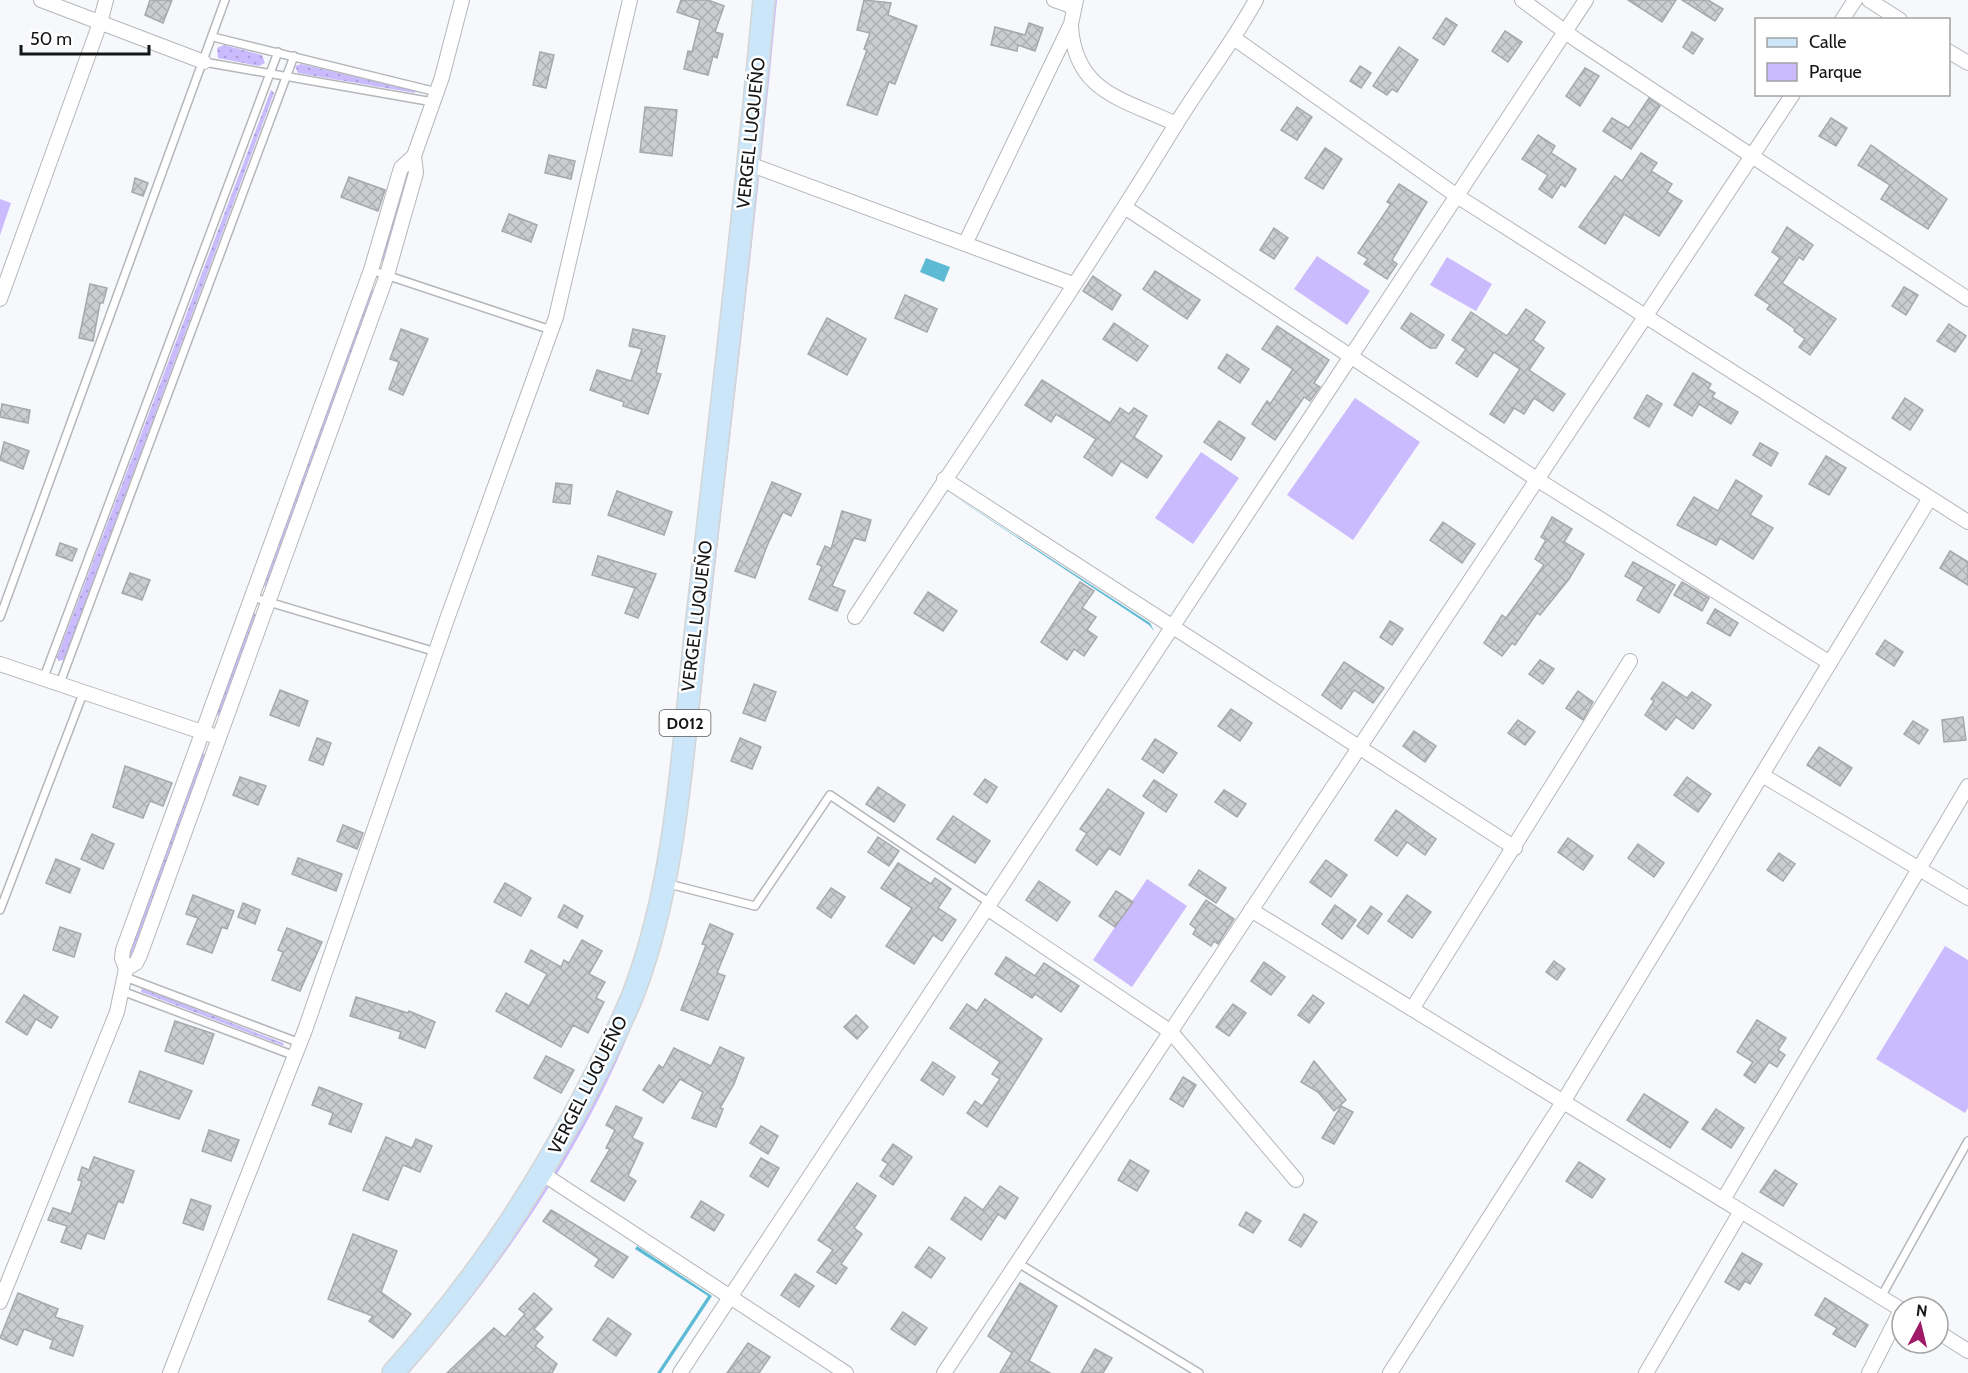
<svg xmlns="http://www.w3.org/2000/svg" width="1968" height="1373" font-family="Cabin,sans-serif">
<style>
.grass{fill:url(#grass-dots)}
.park{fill:#cabbff}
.water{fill:#5dbad5}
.building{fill:url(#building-cross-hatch);stroke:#a7a8ab;stroke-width:1.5}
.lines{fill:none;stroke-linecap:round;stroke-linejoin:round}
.lane-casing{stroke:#b4b7ba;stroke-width:10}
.street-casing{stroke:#b4b7ba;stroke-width:16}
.primary-casing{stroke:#d5d5d5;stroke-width:24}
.lane{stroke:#fff;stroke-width:7}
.street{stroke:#fff;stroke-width:14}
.primary{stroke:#cae6f8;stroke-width:21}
.labels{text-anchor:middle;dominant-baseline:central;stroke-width:5;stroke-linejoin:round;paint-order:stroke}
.shield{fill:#fff;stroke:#5b5c5d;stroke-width:1.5}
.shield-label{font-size:16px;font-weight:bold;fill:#151617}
.street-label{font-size:18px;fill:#151617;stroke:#fff}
</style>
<defs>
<pattern id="grass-dots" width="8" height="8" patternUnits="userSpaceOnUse" patternTransform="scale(1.5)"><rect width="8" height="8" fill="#cabbff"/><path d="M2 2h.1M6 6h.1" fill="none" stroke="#ada0da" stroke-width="1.8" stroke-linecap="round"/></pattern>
<pattern id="building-cross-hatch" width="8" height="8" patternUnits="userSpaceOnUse" patternTransform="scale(1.5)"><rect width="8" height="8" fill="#cccdd1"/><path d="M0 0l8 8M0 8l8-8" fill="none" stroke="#aeafb3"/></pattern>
</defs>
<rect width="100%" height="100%" fill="#f6f8fb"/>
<!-- grass -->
<g class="grass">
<path d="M224 45 262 55 265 63 259 66 218 58 217 48Z"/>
<path d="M301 64 415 91V93L298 73 295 66Z"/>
<path d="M271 90 274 93 64 660 58 661 57 657Z"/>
<path d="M405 169H411L384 261 381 260Z"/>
<path d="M371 289 375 291 268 587 264 586Z"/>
<path d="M252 613 257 615 219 716 216 714Z"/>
<path d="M202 752 207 756 130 959 127 956Z"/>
<path d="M142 988 283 1043 284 1046 141 992Z"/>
</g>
<!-- park -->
<g class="park">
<path d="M773 0H777C758 201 734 402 711 603 696 727 691 858 650 977 600 1125 511 1257 409 1373H403L471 1295 531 1209 557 1166 647 974Z"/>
<path d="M0 199 11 203 0 235Z"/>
<path d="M1317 256 1370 291 1347 325 1294 289Z"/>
<path d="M1447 257 1492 284 1476 311 1430 285Z"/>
<path d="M1355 398 1420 442 1353 540 1287 495Z"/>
<path d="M1201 452 1239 478 1193 544 1155 518Z"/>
<path d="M1147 879 1187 906 1132 987 1093 960Z"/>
<path d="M1945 946 1968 960V1108L1965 1113 1876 1059Z"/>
</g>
<!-- water -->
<g class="water">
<path d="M926 258 950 267 944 282 920 272Z"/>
<path d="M948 492 1150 623 1154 631 1149 625Z"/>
<path d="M637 1246 712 1296 661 1373H657L708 1296 635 1249Z"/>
</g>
<!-- building -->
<g class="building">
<path d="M150 0H172L163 23 145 15Z"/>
<path d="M681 0H708L724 6 715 32 723 34 717 58 713 56 708 75 684 69 688 51 692 52 700 20 677 12Z"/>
<path d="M864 0 891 3 888 15 917 26 895 84 889 82 877 115 847 105 867 50 864 49 870 33 857 30Z"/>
<path d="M1628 0H1676L1662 22Z"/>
<path d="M1682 0H1708L1723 9 1715 21Z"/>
<path d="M1446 18 1457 25 1444 45 1433 38Z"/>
<path d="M1029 23 1043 28 1035 51 1018 45 1017 51 991 45 995 27 1025 35Z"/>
<path d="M1505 31 1522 42 1508 62 1492 51Z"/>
<path d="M1692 32 1703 39 1693 54 1683 47Z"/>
<path d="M1399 47 1418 60 1397 92 1392 89 1387 95 1373 86Z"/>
<path d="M540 52 554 55 546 88 533 85Z"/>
<path d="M1360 66 1371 73 1361 88 1350 81Z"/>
<path d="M1585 68 1599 76 1580 106 1566 96Z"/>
<path d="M1649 98 1660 106 1631 149 1603 131 1612 118 1629 128Z"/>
<path d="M645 107 677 110 672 156 640 152Z"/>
<path d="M1297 107 1312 117 1297 140 1281 130Z"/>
<path d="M1831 118 1847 128 1836 146 1819 136Z"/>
<path d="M1538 135 1555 146 1551 153 1576 169 1565 187 1561 184 1552 198 1539 189 1548 175 1522 159Z"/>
<path d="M1871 145 1947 199 1928 229 1881 199 1890 185 1858 165Z"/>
<path d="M1325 148 1342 159 1323 189 1305 178Z"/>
<path d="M1641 153 1657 163 1651 171 1672 184 1667 192 1682 201 1659 236 1624 214 1605 244 1579 227 1615 176 1622 181Z"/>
<path d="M549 155 575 161 571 179 545 173Z"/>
<path d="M349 177 385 190 378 211 341 197Z"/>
<path d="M135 178 148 183 143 196 132 192Z"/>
<path d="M1399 184 1427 202 1392 260 1397 264 1387 279 1364 264 1368 259 1358 253 1391 204 1387 202Z"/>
<path d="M509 214 537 225 531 242 502 231Z"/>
<path d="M1787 227 1813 245 1803 260 1799 257 1782 283 1836 319 1810 355 1799 347 1805 339 1794 331 1795 329 1767 309 1770 305 1755 295 1780 258 1772 252Z"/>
<path d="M1274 228 1288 238 1274 259 1260 250Z"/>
<path d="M1155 271 1200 300 1187 319 1143 289Z"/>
<path d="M1093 276 1121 295 1112 310 1083 291Z"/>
<path d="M90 284 107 288 103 303H100L93 341 79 338Z"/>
<path d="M1904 287 1918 295 1906 315 1892 306Z"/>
<path d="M905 295 937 309 927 332 895 318Z"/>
<path d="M1526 309 1545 322 1533 340 1544 348 1529 370 1565 394 1553 411 1534 398 1524 414 1514 408 1504 423 1490 414 1520 369 1494 352 1477 377 1456 363 1466 349 1452 340 1471 312 1507 336Z"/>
<path d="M1411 313 1444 335 1436 348H1430L1401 328Z"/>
<path d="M827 318 866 339 847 375 808 354Z"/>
<path d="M1114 323 1148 346 1137 361 1103 339Z"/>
<path d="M1949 324 1966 336 1955 352 1937 341Z"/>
<path d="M1277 326 1329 360 1314 383 1320 387 1310 401 1304 397 1275 440 1252 424 1267 401 1270 404 1293 369 1262 349Z"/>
<path d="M401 329 428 339 403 395 389 389 399 362 390 359Z"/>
<path d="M633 329 665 336 656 373 661 374 648 414 623 406 624 402 590 390 597 370 631 381 642 349 629 346Z"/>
<path d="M1227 354 1249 369 1240 383 1218 368Z"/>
<path d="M1693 373 1711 384 1708 389 1715 393 1712 397 1738 412 1731 424 1699 404 1692 416 1674 405Z"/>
<path d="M1042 380 1110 423 1120 408 1129 414 1134 408 1147 416 1134 437 1162 456 1147 478 1121 461 1112 476 1084 457 1096 439 1056 414 1051 422 1025 405Z"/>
<path d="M1647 395 1662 404 1649 427 1634 418Z"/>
<path d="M1905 398 1923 410 1910 430 1892 418Z"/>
<path d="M2 404 30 410 28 423 0 417Z"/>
<path d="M1219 421 1245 438 1231 460 1204 442Z"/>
<path d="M4 442 29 451 23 469 0 460Z"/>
<path d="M1760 443 1778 453 1771 466 1753 455Z"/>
<path d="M1826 456 1846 468 1829 495 1809 484Z"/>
<path d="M1736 480 1762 496 1750 515 1773 528 1753 559 1720 538 1716 545 1677 525 1694 497 1718 511Z"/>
<path d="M772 482 801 494 791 516 783 512 767 546 755 578 735 571Z"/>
<path d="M556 483 572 485 570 504 553 502Z"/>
<path d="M617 491 672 512 664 535 608 515Z"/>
<path d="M842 511 871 520 865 541 854 538 832 586 845 591 837 611 809 599 822 566 817 564 825 546 831 549Z"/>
<path d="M1552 517 1572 529 1564 542 1584 554 1569 579 1540 615 1537 613 1515 645 1512 643 1502 656 1484 643 1502 615 1506 618 1544 565 1535 559 1546 540 1541 537Z"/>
<path d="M1443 522 1475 544 1462 563 1430 540Z"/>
<path d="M60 543 77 549 72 561 56 555Z"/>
<path d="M1950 551 1968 562V585L1940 568Z"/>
<path d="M598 556 656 574 638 618 625 613 635 588 592 575Z"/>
<path d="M1633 562 1675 585 1659 613 1637 600 1644 587 1625 576Z"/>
<path d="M130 573 150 580 142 600 122 593Z"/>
<path d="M1080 582 1094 591 1082 608 1096 617 1087 630 1097 637 1084 656 1074 649 1067 660 1041 642Z"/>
<path d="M1682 582 1709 598 1702 611 1674 595Z"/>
<path d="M928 592 957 611 943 631 914 613Z"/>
<path d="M1715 609 1738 623 1730 636 1707 623Z"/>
<path d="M1390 621 1403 629 1392 645 1380 637Z"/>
<path d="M1885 640 1903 652 1894 666 1876 654Z"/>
<path d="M1540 660 1554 669 1543 684 1529 674Z"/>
<path d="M1344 662 1384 688 1373 703 1354 690 1341 709 1322 695Z"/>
<path d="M1663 682 1687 698 1692 692 1711 705 1693 729 1676 717 1666 730 1645 715 1654 701 1651 699Z"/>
<path d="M754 684 776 692 765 721 743 713Z"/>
<path d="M280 690 308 701 299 726 270 715Z"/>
<path d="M1578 691 1593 702 1583 720 1566 708Z"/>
<path d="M1231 709 1252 723 1240 741 1218 726Z"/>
<path d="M1963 717 1966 740 1944 742 1942 720Z"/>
<path d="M1518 720 1535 732 1525 745 1508 733Z"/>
<path d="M1913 721 1928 730 1919 744 1904 734Z"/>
<path d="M1414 731 1436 746 1425 762 1403 746Z"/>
<path d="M317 738 331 743 323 765 309 760Z"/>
<path d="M740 738 761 747 752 769 731 761Z"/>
<path d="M1155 739 1177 753 1163 773 1142 759Z"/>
<path d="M1819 747 1852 768 1840 786 1807 765Z"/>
<path d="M125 766 172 783 163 806 150 801 143 818 113 807Z"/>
<path d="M240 777 266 786 258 805 233 795Z"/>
<path d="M1687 777 1711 794 1698 812 1674 795Z"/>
<path d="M985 779 997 787 987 803 974 794Z"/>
<path d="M1154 780 1177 795 1166 812 1143 796Z"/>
<path d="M878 787 905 805 894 822 866 804Z"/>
<path d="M1108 789 1144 813 1120 855 1109 848 1097 865 1076 850 1087 833 1080 829Z"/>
<path d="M1224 790 1246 804 1237 817 1215 802Z"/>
<path d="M1396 810 1436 839 1425 855 1407 842 1397 856 1375 840Z"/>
<path d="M953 816 990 841 975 863 937 839Z"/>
<path d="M343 825 363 833 357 849 337 841Z"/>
<path d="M92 834 114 844 103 869 81 859Z"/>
<path d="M878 837 899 851 889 866 868 852Z"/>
<path d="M1568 838 1593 856 1583 870 1558 852Z"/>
<path d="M1638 844 1664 863 1654 877 1628 858Z"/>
<path d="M1779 853 1795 864 1783 881 1767 870Z"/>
<path d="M298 858 342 874 336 891 292 874Z"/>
<path d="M56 859 80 869 70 893 46 883Z"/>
<path d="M1326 860 1347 875 1331 897 1310 882Z"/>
<path d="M898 863 931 884 935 878 951 889 938 908 956 920 942 941 933 935 914 964 886 946 912 908 881 888Z"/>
<path d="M1199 870 1226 888 1216 903 1189 885Z"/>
<path d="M1039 881 1070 902 1057 921 1026 900Z"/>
<path d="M505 883 531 898 521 916 494 902Z"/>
<path d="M831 888 845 897 831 918 817 908Z"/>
<path d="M1116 891 1133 902 1115 927 1099 916Z"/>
<path d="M193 895 234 911 227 929 222 927 212 953 187 944 198 918 186 914Z"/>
<path d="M1407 895 1431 912 1412 938 1388 921Z"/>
<path d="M1206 900 1234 919 1218 944 1214 941 1211 946 1193 934 1196 929 1190 924Z"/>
<path d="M243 903 260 910 255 924 238 917Z"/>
<path d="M564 905 583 916 577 928 558 917Z"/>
<path d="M1335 905 1356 920 1342 939 1322 924Z"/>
<path d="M1371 906 1382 914 1368 934 1357 926Z"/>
<path d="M710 924 733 934 717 973 725 976 708 1020 681 1010 706 945 702 944Z"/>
<path d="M60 927 81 934 74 957 53 950Z"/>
<path d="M287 928 322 942 300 991 272 980 283 952 278 950Z"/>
<path d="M582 940 602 951 589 974 605 982 596 998 604 1002 588 1033 573 1025 561 1047 496 1011 506 993 529 1006 547 974 525 962 531 950 561 967 564 960 569 963Z"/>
<path d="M1006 957 1035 976 1044 963 1079 986 1061 1012 1035 994 1032 998 995 974Z"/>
<path d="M1554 961 1565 969 1557 980 1546 972Z"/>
<path d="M1264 962 1285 977 1271 995 1251 981Z"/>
<path d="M24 995 58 1017 51 1028 36 1019 27 1035 6 1022Z"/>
<path d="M1313 995 1324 1003 1309 1023 1298 1015Z"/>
<path d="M356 997 408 1013 409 1011 435 1022 425 1048 399 1038 401 1032 350 1016Z"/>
<path d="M985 999 1042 1039 987 1127 967 1113 975 1101 982 1106 1000 1079 992 1074 1000 1062 950 1028 967 1004 977 1011Z"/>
<path d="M1233 1004 1246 1013 1229 1036 1216 1027Z"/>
<path d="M856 1015 868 1027 857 1039 844 1027Z"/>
<path d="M1757 1020 1786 1038 1778 1050 1785 1055 1777 1067 1769 1062 1755 1083 1744 1075 1753 1062 1737 1052Z"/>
<path d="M175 1021 214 1034 203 1064 165 1051Z"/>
<path d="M720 1047 744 1058 734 1084 720 1108 723 1109 716 1127 692 1118 703 1092 680 1079 663 1103 643 1090 659 1065 663 1068 674 1048 711 1066Z"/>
<path d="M546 1056 574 1070 561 1093 534 1078Z"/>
<path d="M1314 1061 1346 1100 1334 1111 1318 1092 1301 1082Z"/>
<path d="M933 1062 955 1077 943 1095 921 1080Z"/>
<path d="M140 1071 192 1091 179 1119 129 1102Z"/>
<path d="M1183 1077 1196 1085 1183 1107 1170 1099Z"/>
<path d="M319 1087 362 1104 351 1132 329 1124 333 1113 312 1105Z"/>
<path d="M1644 1094 1688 1122 1670 1148 1627 1120Z"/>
<path d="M616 1106 642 1118 632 1138 643 1143 628 1176 636 1181 624 1201 591 1181 610 1149 606 1148 615 1130 606 1125Z"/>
<path d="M1341 1106 1353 1112 1334 1144 1322 1138Z"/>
<path d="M1716 1109 1744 1128 1731 1148 1702 1129Z"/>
<path d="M761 1126 778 1136 768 1154 750 1143Z"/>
<path d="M209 1130 239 1140 231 1161 202 1151Z"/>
<path d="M386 1137 412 1148 416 1139 432 1146 420 1172 403 1165 388 1200 363 1190Z"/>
<path d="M893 1144 912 1157 893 1185 880 1176 888 1164 882 1160Z"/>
<path d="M94 1157 134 1171 123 1203 118 1201 104 1239 87 1233 81 1249 61 1242 67 1226 48 1220 53 1208 71 1214 82 1181 78 1180 82 1167 89 1170Z"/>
<path d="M761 1158 779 1168 768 1187 750 1176Z"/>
<path d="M1130 1160 1149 1171 1137 1191 1118 1180Z"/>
<path d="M1579 1162 1605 1179 1592 1198 1566 1181Z"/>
<path d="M1775 1170 1797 1184 1783 1206 1760 1192Z"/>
<path d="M857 1183 876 1196 854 1228 862 1234 841 1264 847 1268 836 1284 817 1272 833 1250 818 1240Z"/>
<path d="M1000 1186 1018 1198 1005 1219 998 1214 981 1240 951 1219 965 1197 983 1210Z"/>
<path d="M191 1199 211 1206 203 1230 183 1223Z"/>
<path d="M701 1201 724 1215 714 1231 691 1217Z"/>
<path d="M551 1210 628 1257 613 1278 595 1266 599 1259 543 1221Z"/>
<path d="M1246 1212 1261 1221 1253 1233 1239 1225Z"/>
<path d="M1304 1214 1317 1222 1301 1247 1289 1240Z"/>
<path d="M353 1234 397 1251 381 1292 411 1314 393 1338 369 1321 373 1316 328 1299Z"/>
<path d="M929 1247 945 1258 931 1278 915 1267Z"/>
<path d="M1742 1253 1762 1264 1750 1284 1745 1281 1739 1290 1725 1282Z"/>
<path d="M795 1274 814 1286 799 1307 781 1295Z"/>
<path d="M1020 1283 1057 1306 1029 1361 1050 1373H1000L1012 1353 988 1336Z"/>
<path d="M18 1293 58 1309 55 1317 83 1326 73 1356 50 1348 53 1340 24 1329 17 1345 0 1338Z"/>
<path d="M534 1293 552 1309 534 1329 543 1337 535 1346 557 1364 552 1373H447L494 1328 505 1337 525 1314 519 1309Z"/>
<path d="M1825 1298 1868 1325 1855 1347 1833 1334 1837 1328 1815 1315Z"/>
<path d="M903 1312 927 1328 915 1345 891 1329Z"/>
<path d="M608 1318 631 1334 616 1356 593 1340Z"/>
<path d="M748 1343 770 1357 759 1373H727Z"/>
<path d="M1095 1349 1112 1358 1103 1373H1081Z"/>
</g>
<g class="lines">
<defs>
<g id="lane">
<path d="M213 37 437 92"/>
<path d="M204 62 433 102"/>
<path d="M371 270 551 330"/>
<path d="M252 597 436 652"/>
<path d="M0 617 225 0"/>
<path d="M44 677 278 52"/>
<path d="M60 683 294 56"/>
<path d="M665 883 755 906 830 795 990 903"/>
<path d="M0 910 84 691"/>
<path d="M125 977 300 1043"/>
<path d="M122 991 295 1056"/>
<path d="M1018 1263 1199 1373"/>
<path d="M1881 1297 1968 1141"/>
</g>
<g id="street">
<path d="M41 0 204 62"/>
<path d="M1054 0 1074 7"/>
<path d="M1522 0 1578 41 1968 299"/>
<path d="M1869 0 1900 20"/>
<path d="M1842 20 1855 0"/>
<path d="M1071 26C1075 93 1124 99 1176 124"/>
<path d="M1235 39 1457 196 1968 522"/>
<path d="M1948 51 1968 63"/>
<path d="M749 164 1073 284"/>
<path d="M1126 208 1538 480 1830 663"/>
<path d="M965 244 1071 24 1076 0"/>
<path d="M0 299 100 23 106 0"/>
<path d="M944 479 1515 848"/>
<path d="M855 617C962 453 1073 292 1175 126 1201 83 1232 44 1256 0"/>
<path d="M0 664 211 735"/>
<path d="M1762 775 1968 898"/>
<path d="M987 908 1171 1032 1296 1180"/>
<path d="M1251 910 1902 1310"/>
<path d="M126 969 136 963 140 955 387 275 416 173 414 156 442 77 462 0"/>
<path d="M1412 1009 1630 661"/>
<path d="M543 1174 846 1373"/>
<path d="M1723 1200 1968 786"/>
<path d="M0 1302 117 1012 126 969 122 958 123 950 371 270 401 168 414 156"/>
<path d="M1938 1332 1968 1351"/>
<path d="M170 1373 305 1030 446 622 556 317 630 0"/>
<path d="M680 1373 1586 0"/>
<path d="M944 1373 1793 94"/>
<path d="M1390 1373 1563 1102 1930 498"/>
<path d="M1646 1373 1741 1211"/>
<path d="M1869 1373 1901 1310"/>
</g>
<path id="primary" d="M393 1373C471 1286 525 1206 580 1104 599 1067 619 1030 634 992 678 876 683 740 697 618 721 412 745 206 764 0"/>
</defs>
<!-- lane casing -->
<use href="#lane" class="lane-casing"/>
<!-- street casing -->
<use href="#street" class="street-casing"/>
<!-- primary casing -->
<use href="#primary" class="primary-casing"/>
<!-- lane -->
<use href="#lane" class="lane"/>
<!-- street -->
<use href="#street" class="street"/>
<!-- primary -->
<use href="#primary" class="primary"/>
</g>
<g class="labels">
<!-- shield labels -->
<rect class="shield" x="659.5" y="710" width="51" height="26" rx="4.5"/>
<g class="shield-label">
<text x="685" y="723">D012</text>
</g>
<!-- street labels -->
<g class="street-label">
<text transform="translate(751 133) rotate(-84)">VERGEL LUQUEÑO</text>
<text transform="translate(697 616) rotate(-83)">VERGEL LUQUEÑO</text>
<text transform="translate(588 1085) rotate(-63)">VERGEL LUQUEÑO</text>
</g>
</g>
<!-- legend -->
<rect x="1755" y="18" width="195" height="78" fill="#ffffff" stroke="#a1a2a2" stroke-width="1.5"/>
<rect x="1767" y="38" width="30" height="9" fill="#cae6f8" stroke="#a1a2a2" stroke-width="1.5"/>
<text x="1809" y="48" font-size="18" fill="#151617">Calle</text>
<rect x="1767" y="63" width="30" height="18" fill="#cabbff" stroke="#a1a2a2" stroke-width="1.5"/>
<text x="1809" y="78" font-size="18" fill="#151617">Parque</text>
<!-- north arrow -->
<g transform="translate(1920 1325) rotate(7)"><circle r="28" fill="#ffffff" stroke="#a1a2a2" stroke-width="1.5"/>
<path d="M0-4.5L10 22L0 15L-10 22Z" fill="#9f1a69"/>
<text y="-9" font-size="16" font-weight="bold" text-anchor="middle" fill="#151617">N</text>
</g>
<!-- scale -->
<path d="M21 45v9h128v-9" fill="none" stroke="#151617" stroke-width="3"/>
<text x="30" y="45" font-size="18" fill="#151617" stroke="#ffffff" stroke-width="4.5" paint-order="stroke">50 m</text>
</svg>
